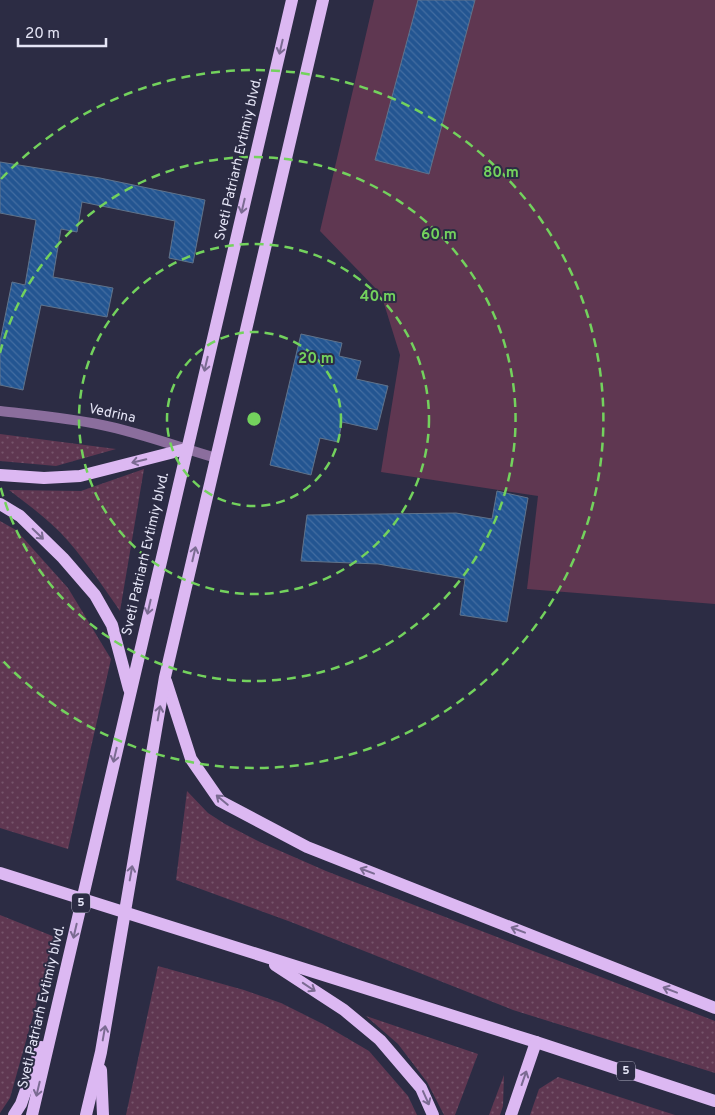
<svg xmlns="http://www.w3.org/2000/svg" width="715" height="1115" font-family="Overpass,sans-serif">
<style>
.grass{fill:url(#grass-dots)}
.garden{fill:#5f3751}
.building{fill:url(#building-back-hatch);stroke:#60738b}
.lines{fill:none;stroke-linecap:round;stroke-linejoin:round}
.street{stroke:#8b6e9d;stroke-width:10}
.primary{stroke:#dcb8f2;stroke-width:12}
.oneway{stroke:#7b6b92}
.ring{fill:none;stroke:#73d25d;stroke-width:2.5;stroke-dasharray:9 6}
.labels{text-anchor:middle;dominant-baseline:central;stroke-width:4;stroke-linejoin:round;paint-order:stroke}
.shield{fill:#2c2c44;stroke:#aeaec1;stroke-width:1}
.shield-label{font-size:12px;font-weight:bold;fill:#e5e5f6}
.street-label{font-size:14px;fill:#e5e5f6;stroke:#2c2c44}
.centre{fill:#73d25d;stroke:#2c2c44;stroke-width:2.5}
.ring-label{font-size:15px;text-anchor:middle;font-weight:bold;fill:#73d25d;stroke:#2c2c44;stroke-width:4;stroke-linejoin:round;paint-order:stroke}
</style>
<defs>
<pattern id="grass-dots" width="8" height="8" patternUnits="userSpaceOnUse" patternTransform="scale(1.25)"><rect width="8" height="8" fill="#5f3751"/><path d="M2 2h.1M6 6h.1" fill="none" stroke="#76546b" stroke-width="1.8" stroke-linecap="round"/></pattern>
<pattern id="building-back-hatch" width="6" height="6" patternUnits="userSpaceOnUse" patternTransform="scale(1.25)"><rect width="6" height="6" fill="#235591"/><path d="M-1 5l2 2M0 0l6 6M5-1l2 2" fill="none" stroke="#436da1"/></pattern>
</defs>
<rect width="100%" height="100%" fill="#2c2c44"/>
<!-- grass -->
<g class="grass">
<path d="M0 434 116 449 56 466 0 461Z"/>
<path d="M144 469 120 611C104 588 87 563 69 542 52 522 30 506 9 490L81 491Z"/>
<path d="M0 521 16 530 68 588 111 659 68 849 0 828Z"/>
<path d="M187 791 208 813 225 824 262 843 326 871 715 1021V1073L513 1010 291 922 176 880Z"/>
<path d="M0 915 55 937 10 1098 0 1113Z"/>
<path d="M158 966 244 990 281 1003 323 1024 369 1051 408 1096 417 1115H126Z"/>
<path d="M366 1016 478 1054 455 1115H444L427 1082 398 1044Z"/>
<path d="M504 1075 503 1106 500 1115H489Z"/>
<path d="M558 1077 675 1115H530L539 1089Z"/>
</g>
<!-- garden -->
<path class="garden" d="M374 0H715V604L527 589 538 496 381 472 400 355 381 294 320 231Z"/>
<!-- building -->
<g class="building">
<path d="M418 0H475L429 174 375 160Z"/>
<path d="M0 162 100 178 205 200 193 263 169 258 175 221 82 202 77 232 61 229 53 277 113 288 107 317 41 305 23 390 0 385V342L12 282 25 285 36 220 0 213Z"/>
<path d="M301 334 342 343 339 356 361 361 356 379 388 386 377 430 342 422 338 442 320 438 311 475 270 465Z"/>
<path d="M497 491 528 498 507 622 460 615 465 579 378 564 301 561 307 515 456 513 492 519Z"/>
</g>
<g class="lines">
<!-- street -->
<path class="street" d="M0 411C34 415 68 418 102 425 141 433 178 447 216 458"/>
<!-- primary -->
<g class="primary">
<path d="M0 475 44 478 80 476 186 449"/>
<path d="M0 504 20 516 63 558 95 595 112 625 129 689"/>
<path d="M166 681 191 759 220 801 307 847 715 1008"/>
<path d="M0 873 536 1042 715 1101"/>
<path d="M275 965 344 1010 380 1040 421 1088 433 1115"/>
<path d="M101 1070 103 1115"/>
<path d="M14 1115 21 1104 41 1047"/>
<path d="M32 1115 292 0"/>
<path d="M86 1115 101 1052 165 677 323 0"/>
<path d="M511 1115 536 1042"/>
</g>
</g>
<!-- one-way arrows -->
<defs><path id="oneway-shaft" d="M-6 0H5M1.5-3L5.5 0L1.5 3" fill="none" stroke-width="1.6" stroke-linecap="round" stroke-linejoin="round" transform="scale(1.25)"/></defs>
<g class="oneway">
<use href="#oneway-shaft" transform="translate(281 47) rotate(103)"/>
<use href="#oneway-shaft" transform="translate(243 206) rotate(103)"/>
<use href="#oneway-shaft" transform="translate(206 364) rotate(103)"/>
<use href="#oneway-shaft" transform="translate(139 461) rotate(166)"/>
<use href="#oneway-shaft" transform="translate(38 534) rotate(44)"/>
<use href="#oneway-shaft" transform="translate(194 554) rotate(-77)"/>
<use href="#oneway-shaft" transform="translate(149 607) rotate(103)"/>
<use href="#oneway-shaft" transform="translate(159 713) rotate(-80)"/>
<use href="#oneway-shaft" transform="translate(115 755) rotate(103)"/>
<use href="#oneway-shaft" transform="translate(222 800) rotate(-140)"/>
<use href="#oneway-shaft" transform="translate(367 871) rotate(-159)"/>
<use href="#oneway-shaft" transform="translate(131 873) rotate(-80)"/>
<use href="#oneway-shaft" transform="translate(518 930) rotate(-159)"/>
<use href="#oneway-shaft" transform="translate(75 931) rotate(103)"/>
<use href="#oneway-shaft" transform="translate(309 987) rotate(34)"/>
<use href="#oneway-shaft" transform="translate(670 990) rotate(-159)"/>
<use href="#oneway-shaft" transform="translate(104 1033) rotate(-80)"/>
<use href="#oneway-shaft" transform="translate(524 1078) rotate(-71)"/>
<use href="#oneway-shaft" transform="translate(38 1089) rotate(103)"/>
<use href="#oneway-shaft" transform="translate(426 1098) rotate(66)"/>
</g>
<!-- distance rings -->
<g class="ring">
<circle cx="254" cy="419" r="87"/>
<circle cx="254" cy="419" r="175"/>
<path d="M0 353A262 262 0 1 1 0 485"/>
<path d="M1 179A349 349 0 1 1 1 659"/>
</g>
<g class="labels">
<!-- shield labels -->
<g class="shield">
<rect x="72" y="893.5" width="18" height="19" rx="4"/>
<rect x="617" y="1061.5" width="18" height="19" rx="4"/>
</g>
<g class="shield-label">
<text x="81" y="903">5</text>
<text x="626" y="1071">5</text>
</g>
<!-- street labels -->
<g class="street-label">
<text transform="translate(239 159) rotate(-77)">Sveti Patriarh Evtimiy blvd.</text>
<text transform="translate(112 414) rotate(12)">Vedrina</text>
<text transform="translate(146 554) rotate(-77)">Sveti Patriarh Evtimiy blvd.</text>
<text transform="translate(42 1007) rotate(-77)">Sveti Patriarh Evtimiy blvd.</text>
</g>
</g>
<circle cx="254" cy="419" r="8" class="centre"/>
<g class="ring-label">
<text x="501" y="177">80 m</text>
<text x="439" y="239">60 m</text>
<text x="378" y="301">40 m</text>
<text x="316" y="363">20 m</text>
</g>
<!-- scale -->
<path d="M18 38v8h88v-8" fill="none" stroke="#e5e5f6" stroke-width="2.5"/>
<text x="25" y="38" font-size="15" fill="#e5e5f6" stroke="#2c2c44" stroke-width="4" paint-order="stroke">20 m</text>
</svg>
